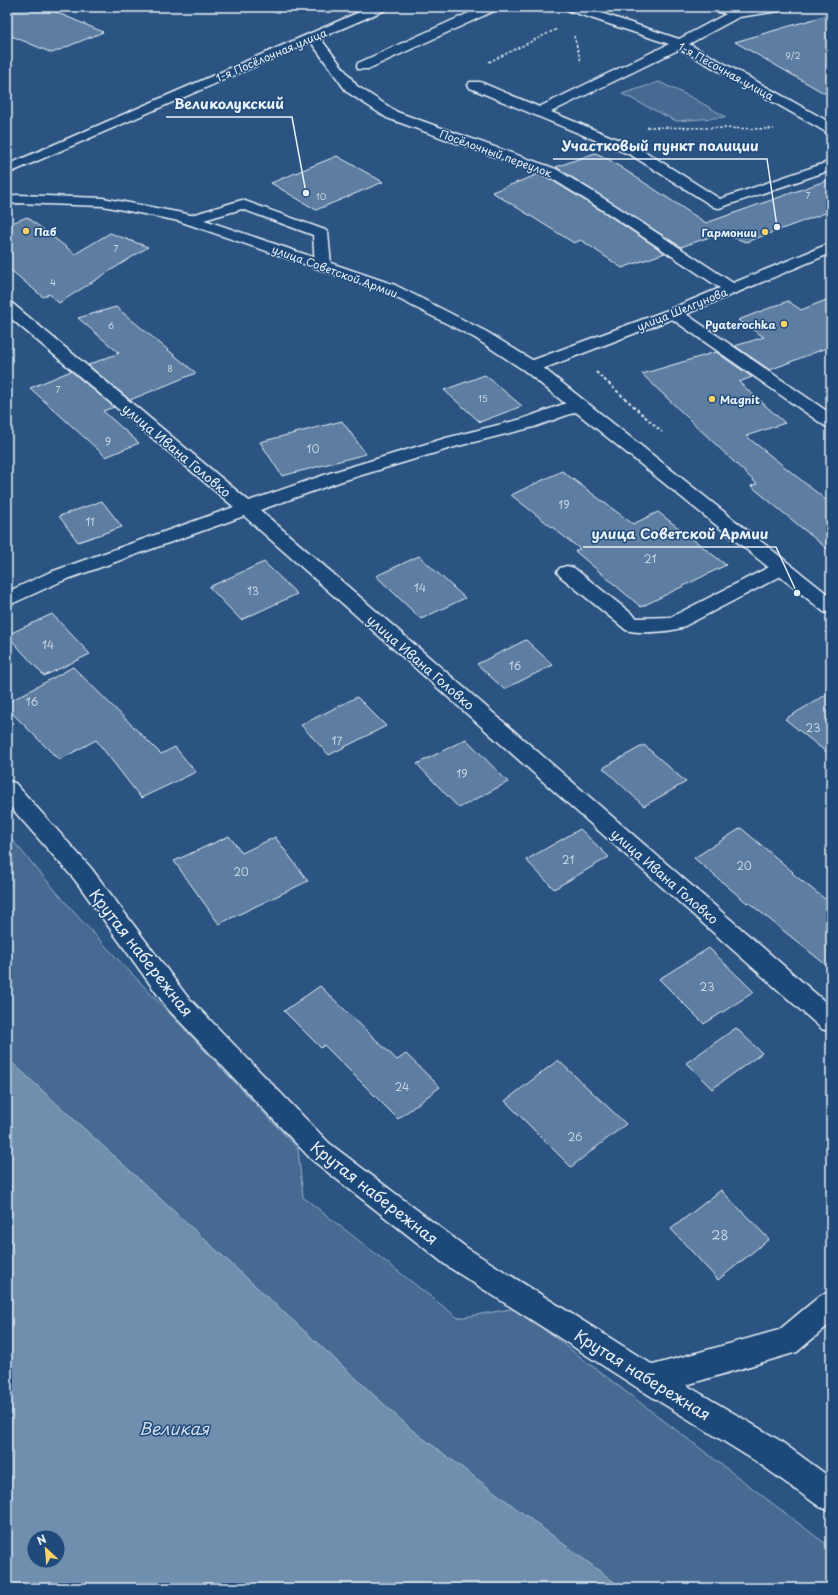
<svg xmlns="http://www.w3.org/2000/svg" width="838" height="1595" font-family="'Playpen Sans',sans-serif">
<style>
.green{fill:#476b93;stroke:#98aec6}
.water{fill:#708ead;stroke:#a0b6cb;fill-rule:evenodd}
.building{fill:#5d7da1;stroke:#e8f1f8}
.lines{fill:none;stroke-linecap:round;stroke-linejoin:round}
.minor-casing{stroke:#e8f1f8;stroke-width:3}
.major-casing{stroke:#e8f1f8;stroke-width:3}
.path-far1{stroke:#e8f1f8;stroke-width:1.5;stroke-dasharray:2.5 2;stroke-linecap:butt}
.path{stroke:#e8f1f8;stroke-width:2;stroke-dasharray:3 2.5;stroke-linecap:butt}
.minor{fill:#1f4a7a;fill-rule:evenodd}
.major{fill:#1f4a7a;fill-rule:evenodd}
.poi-dot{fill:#ffd166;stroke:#1f4a7a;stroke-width:1.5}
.labels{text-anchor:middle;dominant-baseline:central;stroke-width:3;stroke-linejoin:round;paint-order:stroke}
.far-number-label{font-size:9px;fill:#c5d4e2}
.far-street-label{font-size:11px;fill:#e8f1f8;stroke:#1f4a7a}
.far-poi-label{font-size:11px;font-weight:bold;fill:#e8f1f8;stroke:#1f4a7a;text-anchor:start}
.number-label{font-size:11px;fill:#c5d4e2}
.street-label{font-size:13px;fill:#e8f1f8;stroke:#1f4a7a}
.near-number-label{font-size:13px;fill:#c5d4e2}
.near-street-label{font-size:16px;fill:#e8f1f8;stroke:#1f4a7a}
.near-water-label{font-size:17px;font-style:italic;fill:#d0dde9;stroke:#1f4a7a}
.leader{fill:none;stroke:#e8f1f8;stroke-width:1.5}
.callout-dot{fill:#e8f1f8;stroke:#1f4a7a;stroke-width:1.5}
.callout-label{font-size:14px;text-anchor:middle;font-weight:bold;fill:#e8f1f8;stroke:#1f4a7a;stroke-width:3;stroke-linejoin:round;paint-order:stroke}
</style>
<rect width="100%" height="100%" fill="#2b5482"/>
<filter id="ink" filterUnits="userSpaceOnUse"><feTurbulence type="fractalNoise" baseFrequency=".025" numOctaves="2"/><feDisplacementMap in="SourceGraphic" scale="8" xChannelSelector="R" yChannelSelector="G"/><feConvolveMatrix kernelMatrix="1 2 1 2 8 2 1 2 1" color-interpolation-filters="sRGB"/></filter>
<g filter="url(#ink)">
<!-- green -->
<g class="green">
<path d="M659 82 693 98 726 117 676 121 622 94Z"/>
<path d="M7 834 79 918 298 1149 303 1197 458 1318 516 1308 831 1548V1588H622L412 1430 7 1058Z"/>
</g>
<!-- water -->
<path class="water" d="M7 1058 412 1430 622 1588H7ZM34 1537H58V1561H34Z"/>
<!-- building -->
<g class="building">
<path d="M7 7H44L103 32 52 53 7 34Z"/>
<path d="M831 14V97L735 42Z"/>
<path d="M595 153 605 157 706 223 831 179V211L746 242 721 233 681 247 556 167Z"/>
<path d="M337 156 383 182 316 210 271 183Z"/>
<path d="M539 174 545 176 605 213 665 253 622 268 581 240 574 243 492 192Z"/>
<path d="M27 217 75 254 110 233 148 247 59 303 49 294 43 297 7 267V225Z"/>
<path d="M831 298V346L770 370 735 346 764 337 738 320 788 301 801 310Z"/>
<path d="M116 307 196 373 130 400 88 365 119 353 78 318Z"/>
<path d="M716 352 752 377 739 382 785 423 746 436 831 504V552L751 486 757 484 642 374Z"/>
<path d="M71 371 114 407 103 411 139 443 106 457 30 388Z"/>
<path d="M485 375 522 406 480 422 444 390Z"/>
<path d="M342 421 366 454 282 476 260 442Z"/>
<path d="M562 471 633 524 658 512 726 565 641 607 575 551 580 549 511 495Z"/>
<path d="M102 501 122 527 78 542 59 516Z"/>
<path d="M419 556 465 598 421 619 376 576Z"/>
<path d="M264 562 297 594 241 620 209 587Z"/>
<path d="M52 614 90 654 44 676 7 635Z"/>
<path d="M526 640 553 665 504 689 477 664Z"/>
<path d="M73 667 161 754 175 747 196 772 141 798 96 740 59 760 7 708V703Z"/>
<path d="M831 692V756L785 719Z"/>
<path d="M357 697 386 726 329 755 301 725Z"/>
<path d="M466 739 508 782 459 808 417 764Z"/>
<path d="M644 745 686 782 644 806 603 768Z"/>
<path d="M741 828 793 872 792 873 831 904V969L748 902 747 903 694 858Z"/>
<path d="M580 829 609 857 554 889 526 860Z"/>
<path d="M229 836 242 853 275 837 308 881 219 924 174 861Z"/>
<path d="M709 948 754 992 704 1024 659 979Z"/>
<path d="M320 986 397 1060 406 1054 440 1087 398 1119 324 1045 321 1048 284 1011Z"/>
<path d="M736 1028 762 1053 712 1089 686 1063Z"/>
<path d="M558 1060 626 1124 571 1167 505 1101Z"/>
<path d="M721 1190 769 1239 718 1280 671 1229Z"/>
</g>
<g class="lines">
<defs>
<g id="minor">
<path d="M371 7H387L385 10 320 38 357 86 397 112 556 169 616 206 733 283 831 243V253L686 314 831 414V427L825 426 672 319 537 371 531 372 525 371 523 367 525 363 668 310 720 288 606 212 546 175 387 118 347 92 311 42 7 174V165Z"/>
<path d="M482 7H498L496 10 368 69H358L357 66 358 63Z"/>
<path d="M565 7H583L679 39 726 14 713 10 711 7H728L737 10 756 7H785L783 10 779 11 739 17 689 44 831 123V133L826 132 680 49 551 112 641 149 720 199 831 161V170L719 208 714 207 631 155 470 88 468 85 470 82H480L539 107 669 44 567 10Z"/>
<path d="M242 200 325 230 328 233 331 265 328 268 323 270 318 268 315 265 313 235 242 209 190 224 185 223 183 220 185 217Z"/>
<path d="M7 302 13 304 249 501 330 473 446 438 522 419 572 401 578 400 584 401 587 405 584 409 534 427 458 446 342 481 260 510 831 1007V1032L822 1029 244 516 62 581 7 606V592L48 573 234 507 7 315Z"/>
<path d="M782 562 789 564 792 568 789 572 681 628C667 632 640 634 626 630L560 576 557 572 560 568 567 566 574 568 637 618 671 617 775 564Z"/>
<path d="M7 781 15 783 91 868 186 995 329 1143 467 1248 653 1365 779 1330 821 1295 831 1292V1323L797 1352 686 1385 779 1440 831 1478V1511L820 1507 757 1462 641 1390 447 1266 311 1159 168 1009 75 880 7 803Z"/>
</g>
<path id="major" d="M17 195 103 198 187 214 395 285 487 332 537 363 831 597V614L824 612 525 371 475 338 383 291 179 221 103 206 17 203 7 204V196Z"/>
</defs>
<!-- minor casing -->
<use href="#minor" class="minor-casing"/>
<!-- major casing -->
<use href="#major" class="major-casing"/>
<!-- path-far1 -->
<g class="path-far1">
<path d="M526 7 547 14"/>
<path d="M574 36 581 62"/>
<path d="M489 62 557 29"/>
<path d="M647 127 774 129"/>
</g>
<!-- path -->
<path class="path" d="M596 372 662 432"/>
<!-- minor -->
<use href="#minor" class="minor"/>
<!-- major -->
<use href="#major" class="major"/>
</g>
</g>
<!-- markers -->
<g class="poi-dot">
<circle cx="26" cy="231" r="4"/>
<circle cx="765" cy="232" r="4"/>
<circle cx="784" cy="324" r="4"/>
<circle cx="712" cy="399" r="4"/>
</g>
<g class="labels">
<!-- far-number labels -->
<g class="far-number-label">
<text x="793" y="55">9/2</text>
<text x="808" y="195">7</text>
<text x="321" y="196">10</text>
<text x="116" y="248">7</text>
<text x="53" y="282">4</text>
<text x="111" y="325">6</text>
<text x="170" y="368">8</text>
<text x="58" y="389">7</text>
<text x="483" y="398">15</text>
</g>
<!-- far-street labels -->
<g class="far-street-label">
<text transform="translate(271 55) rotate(-23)">1-я Посёлочная улица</text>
<text transform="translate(726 71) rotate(29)">1-я Песочная улица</text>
<text transform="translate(496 153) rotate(20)">Посёлочный переулок</text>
<text transform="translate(335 271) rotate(20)">улица Советской Армии</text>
<text transform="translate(682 309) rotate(-22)">улица Шелгунова</text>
</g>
<!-- far-poi labels -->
<g class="far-poi-label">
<text x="34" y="231">Паб</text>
<text x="757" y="232" text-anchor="end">Гармонии</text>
<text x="776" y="324" text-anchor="end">Pyaterochka</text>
<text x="720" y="399">Magnit</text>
</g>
<!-- number labels -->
<g class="number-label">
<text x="108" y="441">9</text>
<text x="313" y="448">10</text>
<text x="564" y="504">19</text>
<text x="90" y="521">11</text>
<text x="650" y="558">21</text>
<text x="420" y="587">14</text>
<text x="253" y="590">13</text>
<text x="48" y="644">14</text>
<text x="515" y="665">16</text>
<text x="32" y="701">16</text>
<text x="813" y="727">23</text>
<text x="337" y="740">17</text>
<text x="462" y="773">19</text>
<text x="568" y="859">21</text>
<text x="744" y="865">20</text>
<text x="241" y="871">20</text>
<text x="707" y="986">23</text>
<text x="402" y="1086">24</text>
<text x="575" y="1136">26</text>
</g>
<!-- street labels -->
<g class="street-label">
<text transform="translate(177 450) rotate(40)">улица Ивана Головко</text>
<text transform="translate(421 662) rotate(41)">улица Ивана Головко</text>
<text transform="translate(665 876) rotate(41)">улица Ивана Головко</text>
</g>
<!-- near-number labels -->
<g class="near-number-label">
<text x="720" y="1234">28</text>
</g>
<!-- near-street labels -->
<g class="near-street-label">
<text transform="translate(142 952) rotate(52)">Крутая набережная</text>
<text transform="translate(375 1192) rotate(38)">Крутая набережная</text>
<text transform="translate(643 1374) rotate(32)">Крутая набережная</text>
</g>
<!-- near-water labels -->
<g class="near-water-label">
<text x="174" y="1428">Великая</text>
</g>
</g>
<!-- callouts -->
<path class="leader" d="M306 193L292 117H166M777 227L767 159H553M797 593L776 547H583"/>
<g class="callout-dot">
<circle cx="306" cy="193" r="4"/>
<circle cx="777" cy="227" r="4"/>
<circle cx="797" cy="593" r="4"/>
</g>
<g class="callout-label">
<text x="229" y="109">Великолукский</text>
<text x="660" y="151">Участковый пункт полиции</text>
<text x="680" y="539">улица Советской Армии</text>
</g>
<!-- margin -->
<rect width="838" height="1595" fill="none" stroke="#1f4a7a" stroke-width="24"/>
<rect x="12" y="12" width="814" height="1571" fill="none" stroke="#e8f1f8" stroke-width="1.5" filter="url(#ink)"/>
<!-- north arrow -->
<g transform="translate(46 1549) rotate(334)"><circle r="19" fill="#1f4a7a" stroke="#6f8dac"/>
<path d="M0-3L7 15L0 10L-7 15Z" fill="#ffd166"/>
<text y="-6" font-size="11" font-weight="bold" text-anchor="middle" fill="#e8f1f8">N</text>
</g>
</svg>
